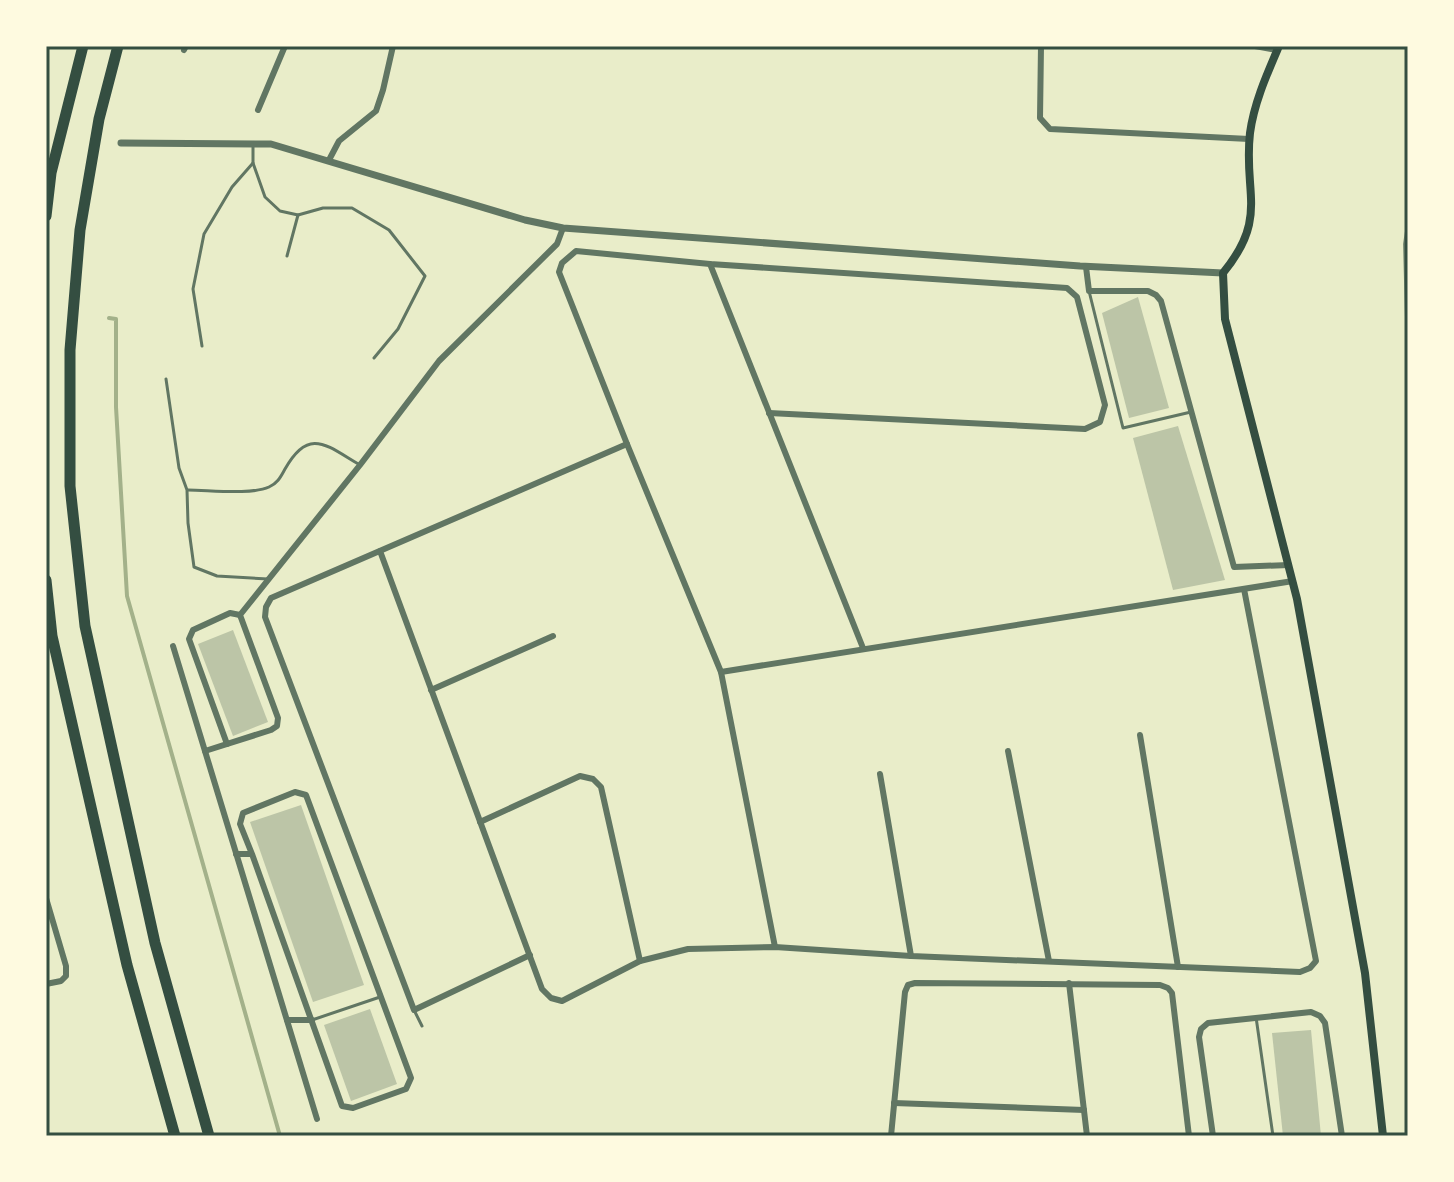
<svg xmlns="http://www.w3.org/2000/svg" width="1454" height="1182" font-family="Bitter,serif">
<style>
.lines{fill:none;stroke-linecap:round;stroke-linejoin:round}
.stream{stroke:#a3b18a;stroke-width:4}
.building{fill:#bcc5a7}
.service{stroke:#617663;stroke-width:3}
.minor{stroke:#617663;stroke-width:6}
.tertiary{stroke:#617663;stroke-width:7}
.secondary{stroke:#344e41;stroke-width:8}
.motorway{stroke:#344e41;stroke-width:11}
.rail{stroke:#7c8e77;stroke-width:4}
.neatline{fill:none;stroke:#344e41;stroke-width:3}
</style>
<rect width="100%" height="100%" fill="#e9edc9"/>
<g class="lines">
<!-- stream -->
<path class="stream" d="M109 318 116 319V407L127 596 280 1136"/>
</g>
<!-- building -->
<g class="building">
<path d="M1138 297 1169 408 1129 418 1102 313Z"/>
<path d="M1178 426 1225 580 1173 590 1133 438Z"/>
<path d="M233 630 268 722 233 736 198 644Z"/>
<path d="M301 805 364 985 313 1002 250 822Z"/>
<path d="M370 1009 397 1084 351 1101 324 1025Z"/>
<path d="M1311 1030 1321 1136H1283L1272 1033Z"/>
</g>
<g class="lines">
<!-- service -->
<g class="service">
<path d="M253 163 265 197 280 211 298 215 323 208H352L389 230 425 276 398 329 374 358"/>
<path d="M287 256 298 215"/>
<path d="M1089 291 1123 428 1191 412"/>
<path d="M202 346 193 289 204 234 232 187 253 163V146"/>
<path d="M166 379 179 468 187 490 188 523 194 567 217 576 268 579"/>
<path d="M188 490C209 490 252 495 269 487 278 483 281 476 285 469 309 426 327 446 360 465"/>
<path d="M414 1010 422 1026"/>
<path d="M1256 1017 1273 1136"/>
<path d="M312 1020 380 997"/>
</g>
<!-- minor -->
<g class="minor">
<path d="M1041 46 1040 118 1050 129 1249 139"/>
<path d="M1255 46 1277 50"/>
<path d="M184 50 186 46"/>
<path d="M258 110 285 46"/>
<path d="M329 160 339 141 376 111 383 90 393 46"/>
<path d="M710 264 863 648"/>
<path d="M1086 267 1089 291H1148L1156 295 1161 301 1234 567 1289 565"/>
<path d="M769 413 1085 429 1100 422 1105 405 1077 297 1067 288 710 264 576 251 562 263 559 272 627 444 721 672 775 947"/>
<path d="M380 551 542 989 551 998 562 1001 640 961 688 949 775 947 911 956 1300 972 1310 968 1316 961 1244 589"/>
<path d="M173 646 317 1119"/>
<path d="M721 672 1293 581"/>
<path d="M431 690 553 636"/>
<path d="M1140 735 1178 967"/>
<path d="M227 744 189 639 193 630 230 613 240 615"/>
<path d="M205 751 271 730 277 726 278 718 240 615 360 465 439 361 557 244 563 228"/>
<path d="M1008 751 1049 961"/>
<path d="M880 774 911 956"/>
<path d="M480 822 580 776 593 779 601 787 640 961"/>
<path d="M236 854H252L342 1106 353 1108 406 1089 411 1078 306 795 295 792 243 813 240 824 252 854"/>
<path d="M46 898 66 966V976L61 981 46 984"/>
<path d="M530 955 414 1010 265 617 266 607 271 598 627 444"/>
<path d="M1069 983 1087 1136"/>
<path d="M287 1020H312"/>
<path d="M894 1103 1084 1110"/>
<path d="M891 1136 905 992 908 985 915 983 1160 985 1168 988 1172 993 1189 1136"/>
<path d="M1213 1136 1199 1037 1201 1029 1208 1023 1311 1012 1320 1016 1325 1023 1342 1136"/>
</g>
<!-- tertiary -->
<path class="tertiary" d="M121 143 271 144 525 220 563 228 1080 266 1223 273"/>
<!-- secondary -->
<path class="secondary" d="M1279 46C1267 74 1254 103 1250 133 1243 193 1269 217 1223 273L1225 319 1297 599 1365 973 1383 1136"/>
<!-- motorway -->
<g class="motorway">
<path d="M118 46 99 119 80 230 70 350V486L85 626 155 943 209 1136"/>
<path d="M46 216 51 173 83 46"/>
<path d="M46 580 52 636 127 965 175 1136"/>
</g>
<!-- rail -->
<path class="rail" d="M1408 225 1405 244 1408 353"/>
</g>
<!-- border -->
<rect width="1454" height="1182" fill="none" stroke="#fefae0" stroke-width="96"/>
<rect x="48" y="48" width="1358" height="1086" class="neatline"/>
</svg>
